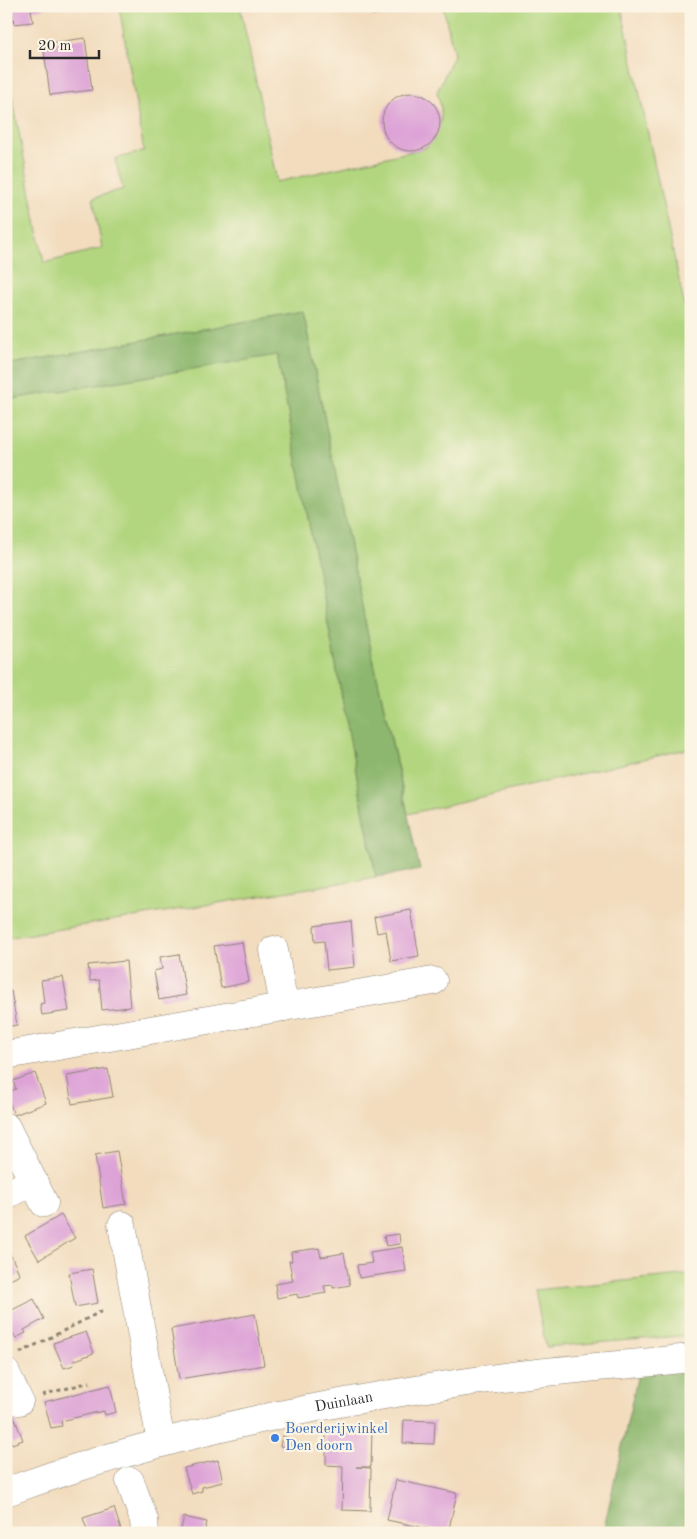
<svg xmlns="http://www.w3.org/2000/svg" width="697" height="1539" font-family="'Old Standard TT',serif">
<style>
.green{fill:#b2d67f;stroke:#6e8055}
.forest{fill:#8db76e;stroke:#5c714c}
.building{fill:#dda3d7}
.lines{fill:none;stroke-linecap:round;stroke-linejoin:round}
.minor-casing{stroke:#8e8474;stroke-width:29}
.path{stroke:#8e8474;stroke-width:3;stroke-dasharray:4 4;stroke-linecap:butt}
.minor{stroke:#fff;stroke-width:28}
.shop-dot{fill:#3f7fe0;stroke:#fcf5e5;stroke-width:2}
.labels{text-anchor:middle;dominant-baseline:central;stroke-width:4.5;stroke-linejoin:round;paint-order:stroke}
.street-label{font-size:15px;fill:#2b2b2b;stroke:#fcf5e5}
.shop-label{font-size:15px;fill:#366cbe;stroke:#fcf5e5;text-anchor:start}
</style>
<rect width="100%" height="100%" fill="#fcf5e5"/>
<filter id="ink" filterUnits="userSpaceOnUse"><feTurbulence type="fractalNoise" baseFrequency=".02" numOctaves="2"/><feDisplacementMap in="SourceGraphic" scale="10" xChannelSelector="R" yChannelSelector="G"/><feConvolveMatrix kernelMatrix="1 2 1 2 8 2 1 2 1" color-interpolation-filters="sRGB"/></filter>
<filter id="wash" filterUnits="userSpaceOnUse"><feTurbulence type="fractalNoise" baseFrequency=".0096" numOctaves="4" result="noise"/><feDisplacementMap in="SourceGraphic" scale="20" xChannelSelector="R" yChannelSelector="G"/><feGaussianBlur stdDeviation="1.12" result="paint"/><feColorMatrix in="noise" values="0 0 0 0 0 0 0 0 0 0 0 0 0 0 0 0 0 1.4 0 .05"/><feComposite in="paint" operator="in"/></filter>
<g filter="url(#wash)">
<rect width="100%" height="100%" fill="#f2dcbd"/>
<!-- green -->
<g class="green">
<path d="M119 6H240L277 182 426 148C442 126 445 118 437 92L454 55 443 6H621L691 337V748L408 814 368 636 303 311 6 365V64L44 263 102 248 93 198 123 189 115 159 144 151Z"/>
<path d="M277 354 376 877 6 938V400Z"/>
<path d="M691 1274V1335L546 1347 535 1290Z"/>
</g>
<!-- forest -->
<g class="forest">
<path d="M303 311 368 636 420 870 376 877 277 355 6 400V365Z"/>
<path d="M691 1364V1533H603L639 1369Z"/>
</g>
<g id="blocks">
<!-- building -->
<g class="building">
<path d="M11 6H44V9L31 10 33 22 14 24Z"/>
<path d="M371 6H420L421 9 372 15Z"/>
<path d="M85 38 92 90 50 95 43 44Z"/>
<circle cx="411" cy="122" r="29"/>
<path d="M411 910 419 956 391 961 386 931 377 933 374 917Z"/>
<path d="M351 921 355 967 327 970 324 941 315 942 314 926Z"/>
<path d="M242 942 249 982 221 988 214 946Z"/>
<path d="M179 954 186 995 159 1000 154 971 162 969 160 957Z"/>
<path d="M126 961 130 1007 102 1010 99 980 90 981 88 965Z"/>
<path d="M63 977 69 1011 42 1015 40 1004 44 1003 41 980Z"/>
<path d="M11 991 17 1025 6 1027V992Z"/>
<path d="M108 1069 113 1097 72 1104 67 1076Z"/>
<path d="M35 1073 46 1103 14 1115 6 1093 16 1089 13 1081Z"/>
<path d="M117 1151 126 1204 103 1208 95 1155Z"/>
<path d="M61 1215 75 1238 39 1260 25 1236Z"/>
<path d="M399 1234 400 1244 386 1246 384 1236Z"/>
<path d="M6 1245 20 1275 6 1282Z"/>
<path d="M402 1247 406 1271 359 1278 357 1265 372 1263 370 1252Z"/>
<path d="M319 1248 321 1257 344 1253 350 1285 333 1288V1285L324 1286 326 1293 298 1298 297 1294 277 1298 275 1284 293 1281 289 1261H292L291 1252Z"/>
<path d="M92 1269 98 1303 75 1307 69 1273Z"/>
<path d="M34 1299 44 1319 24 1330 26 1333 16 1338 8 1326 6 1313Z"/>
<path d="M255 1314 264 1365 179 1379 171 1329Z"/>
<path d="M86 1332 94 1353 73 1361 74 1365 64 1368 53 1343Z"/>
<path d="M110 1385 116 1412 105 1415 104 1411 94 1413 61 1421 62 1426 51 1428 44 1402Z"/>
<path d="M13 1414 23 1440 12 1444 10 1440 6 1441V1417Z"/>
<path d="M404 1420 435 1421 434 1444 403 1443Z"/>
<path d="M326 1428 372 1429 371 1467H356L371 1468 370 1511 342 1510 343 1466 326 1465Z"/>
<path d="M282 1436 290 1438 288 1448 280 1446Z"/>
<path d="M218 1460 223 1482 202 1487V1491L192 1494 184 1468Z"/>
<path d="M396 1480 457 1493 448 1533 387 1520Z"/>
<path d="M114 1508 121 1530 113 1533H88L83 1518Z"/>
<path d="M184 1517 207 1522 204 1533H180Z"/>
<path d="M405 1527 428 1532V1533H404Z"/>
</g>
</g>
</g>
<g filter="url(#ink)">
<use href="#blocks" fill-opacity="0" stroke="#8e8474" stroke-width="1"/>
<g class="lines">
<defs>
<g id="minor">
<path d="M274 950 284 1007"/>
<path d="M6 1055 433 981"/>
<path d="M6 1127 33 1181 6 1195"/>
<path d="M33 1181 44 1203"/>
<path d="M122 1225 161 1442"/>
<path d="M6 1373 19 1401"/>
<path d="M130 1481 144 1520 145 1533"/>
<path id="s1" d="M6 1492C166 1433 334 1400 503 1377 565 1369 628 1365 691 1358"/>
</g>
</defs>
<!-- minor casing -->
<use href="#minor" class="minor-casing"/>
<!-- path -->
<g class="path">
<path d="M20 1353 102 1311"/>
<path d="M42 1395 90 1382"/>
</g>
<!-- minor -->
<use href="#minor" class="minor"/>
</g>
</g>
<!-- markers -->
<circle class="shop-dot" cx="275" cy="1438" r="5"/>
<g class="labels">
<!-- street labels -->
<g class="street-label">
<text stroke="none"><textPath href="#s1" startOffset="350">Duinlaan</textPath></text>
</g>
<!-- shop labels -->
<g class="shop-label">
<text x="285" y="1429">Boerderijwinkel<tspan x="285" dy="17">Den doorn</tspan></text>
</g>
</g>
<!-- margin -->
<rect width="697" height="1539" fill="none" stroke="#fcf5e5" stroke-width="25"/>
<!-- scale -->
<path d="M30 50v8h69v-8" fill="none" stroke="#2b2b2b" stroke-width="2.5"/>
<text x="38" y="50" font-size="15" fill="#2b2b2b" stroke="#fcf5e5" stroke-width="4" paint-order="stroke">20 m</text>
</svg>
